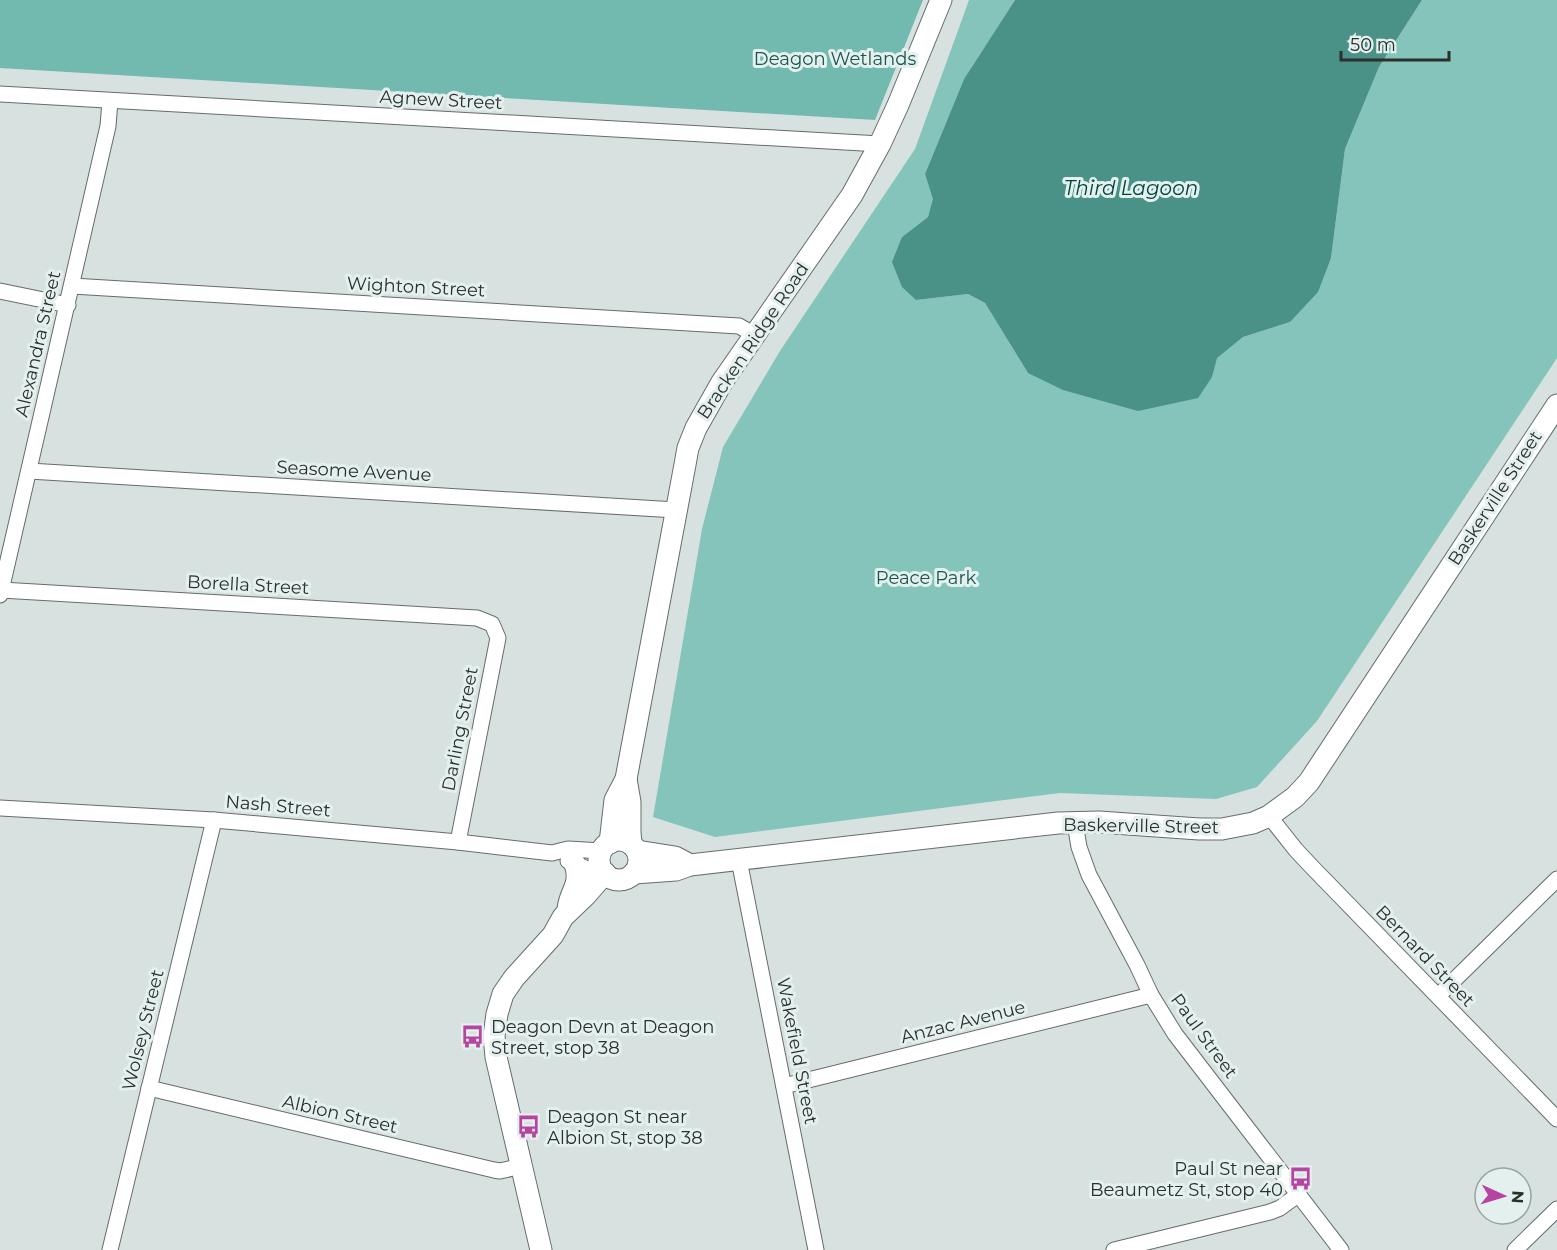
<svg xmlns="http://www.w3.org/2000/svg" width="1557" height="1250" font-family="Montserrat,sans-serif">
<style>
.green{fill:#84c4bb}
.forest{fill:#72b9b0}
.water{fill:#4a9188}
.lines{fill:none;stroke-linecap:round;stroke-linejoin:round}
.street-casing{stroke:#646d6c;stroke-width:17}
.secondary-casing{stroke:#646d6c;stroke-width:23}
.street{stroke:#fff;stroke-width:15}
.secondary{stroke:#fff;stroke-width:21}
.labels{text-anchor:middle;dominant-baseline:central;stroke-width:6;stroke-linejoin:round;paint-order:stroke}
.park-label{font-size:18px;fill:#17554e;stroke:#e4f0ee}
.street-label{font-size:18px;fill:#2b2f2e;stroke:#e4f0ee}
.poi-label{font-size:18px;fill:#2b2f2e;stroke:#e4f0ee;text-anchor:start}
.water-label{font-size:20px;font-style:italic;fill:#00453f;stroke:#e4f0ee}
</style>
<rect width="100%" height="100%" fill="#d7e2e0"/>
<!-- green -->
<path class="green" d="M969 0H1015L964 79 925 174 934 199 928 217 902 237 916 300 968 294 985 303 1028 373 1212 377 1216 358 1243 337 1290 322 1331 258 1345 149 1379 67 1422 0H1557V358L1317 721 1257 787 1216 799 1060 793 715 837 653 817 702 529 723 447 780 351 915 149Z"/>
<!-- forest -->
<path class="forest" d="M0 0H923L875 120 0 68Z"/>
<!-- water -->
<path class="water" d="M1015 0H1422L1379 67 1345 149 1331 258 1318 292 1290 322 1243 337 1217 358 1212 377 1198 398 1138 411 1063 390 1028 373 985 303 968 294 916 300 902 287 892 262 902 237 928 217 933 199 925 174 964 79Z"/>
<g class="lines">
<defs>
<g id="street">
<path d="M0 94 880 144"/>
<path d="M72 286 739 326 755 335"/>
<path d="M0 291 68 305"/>
<path d="M29 471 676 510"/>
<path d="M1 590 477 618 492 624 498 638 458 842"/>
<path d="M0 595 108 126 110 101"/>
<path d="M0 808 214 820 458 842 552 853 568 849 602 851"/>
<path d="M1269 816 1296 850 1311 866 1557 1119"/>
<path d="M1075 823 1079 847 1089 875 1137 965 1151 995 1175 1034 1341 1250"/>
<path d="M739 860 816 1250"/>
<path d="M568 861 590 870 603 871"/>
<path d="M1438 996 1557 879"/>
<path d="M784 1086 1151 995"/>
<path d="M149 1088 494 1170 500 1171 522 1166"/>
<path d="M110 1250 214 820"/>
<path d="M1114 1250 1270 1212 1280 1208 1299 1194"/>
<path d="M1515 1250 1557 1209"/>
</g>
<g id="secondary">
<path d="M626 779 630 802V832L631 844"/>
<circle cx="619" cy="860" r="20"/>
<path d="M610 843 615 800 626 779 684 470 688 448 696 428 722 382 852 195 880 144 898 105 941 0"/>
<path d="M637 851 675 857 690 865"/>
<path d="M634 873 676 870 690 865 1058 823 1099 822 1199 829H1222L1253 823 1269 816 1295 797 1309 782 1557 405"/>
<path d="M568 909C570 890 582 886 575 864"/>
<path d="M541 1250 496 1057 494 1036 497 1014 503 994 514 978 553 935 563 917 585 896 605 873"/>
</g>
</defs>
<!-- street casing -->
<use href="#street" class="street-casing"/>
<!-- secondary casing -->
<use href="#secondary" class="secondary-casing"/>
<!-- street -->
<use href="#street" class="street"/>
<!-- secondary -->
<use href="#secondary" class="secondary"/>
</g>
<!-- icons -->
<defs>
<symbol id="bus-bare" viewBox="-9 -9 18 18"><path d="M-5-6H5V4H4V6H2V4H-2V6H-4V4H-5ZM-3.5-4V0h7V-4ZM-3.5 1.2v1.5H-2V1.2ZM2 1.2v1.5H3.5V1.2Z" fill="#b644a0" stroke="#e4f0ee" stroke-width="2.5" paint-order="stroke"/></symbol>
</defs>
<g fill-rule="evenodd">
<use href="#bus-bare" x="456" y="1020" width="33" height="33"/>
<use href="#bus-bare" x="512" y="1110" width="33" height="33"/>
<use href="#bus-bare" x="1284" y="1162" width="33" height="33"/>
</g>
<g class="labels">
<!-- park labels -->
<g class="park-label">
<text x="835" y="59">Deagon Wetlands</text>
<text x="926" y="578">Peace Park</text>
</g>
<!-- street labels -->
<g class="street-label">
<text transform="translate(441 100) rotate(3)">Agnew Street</text>
<text transform="translate(416 287) rotate(3)">Wighton Street</text>
<text transform="translate(753 341) rotate(-56)">Bracken Ridge Road</text>
<text transform="translate(38 344) rotate(-77)">Alexandra Street</text>
<text transform="translate(354 471) rotate(3)">Seasome Avenue</text>
<text transform="translate(1495 498) rotate(-57)">Baskerville Street</text>
<text transform="translate(248 585) rotate(3)">Borella Street</text>
<text transform="translate(460 729) rotate(-79)">Darling Street</text>
<text transform="translate(278 806) rotate(5)">Nash Street</text>
<text transform="translate(1141 826) rotate(1)">Baskerville Street</text>
<text transform="translate(1425 956) rotate(46)">Bernard Street</text>
<text transform="translate(963 1022) rotate(-14)">Anzac Avenue</text>
<text transform="translate(143 1030) rotate(-76)">Wolsey Street</text>
<text transform="translate(1204 1036) rotate(54)">Paul Street</text>
<text transform="translate(797 1051) rotate(79)">Wakefield Street</text>
<text transform="translate(340 1114) rotate(13)">Albion Street</text>
</g>
<!-- poi labels -->
<g class="poi-label">
<text x="491" y="1027">Deagon Devn at Deagon<tspan x="491" dy="21">Street, stop 38</tspan></text>
<text x="547" y="1117">Deagon St near<tspan x="547" dy="21">Albion St, stop 38</tspan></text>
<text x="1283" y="1169" text-anchor="end">Paul St near<tspan x="1283" dy="21">Beaumetz St, stop 40</tspan></text>
</g>
<!-- water labels -->
<g class="water-label">
<text x="1131" y="188">Third Lagoon</text>
</g>
</g>
<!-- north arrow -->
<g transform="translate(1503 1196) rotate(94)"><circle r="28" fill="#e4f0ee" stroke="#9aa3a1" stroke-width="1.5"/>
<path d="M0-4.5L10 22L0 15L-10 22Z" fill="#b644a0"/>
<text y="-9" font-size="16" font-weight="bold" text-anchor="middle" fill="#2b2f2e">N</text>
</g>
<!-- scale -->
<path d="M1341 51v9h108v-9" fill="none" stroke="#2b2f2e" stroke-width="3"/>
<text x="1350" y="51" font-size="18" fill="#2b2f2e" stroke="#e4f0ee" stroke-width="4.5" paint-order="stroke">50 m</text>
</svg>
